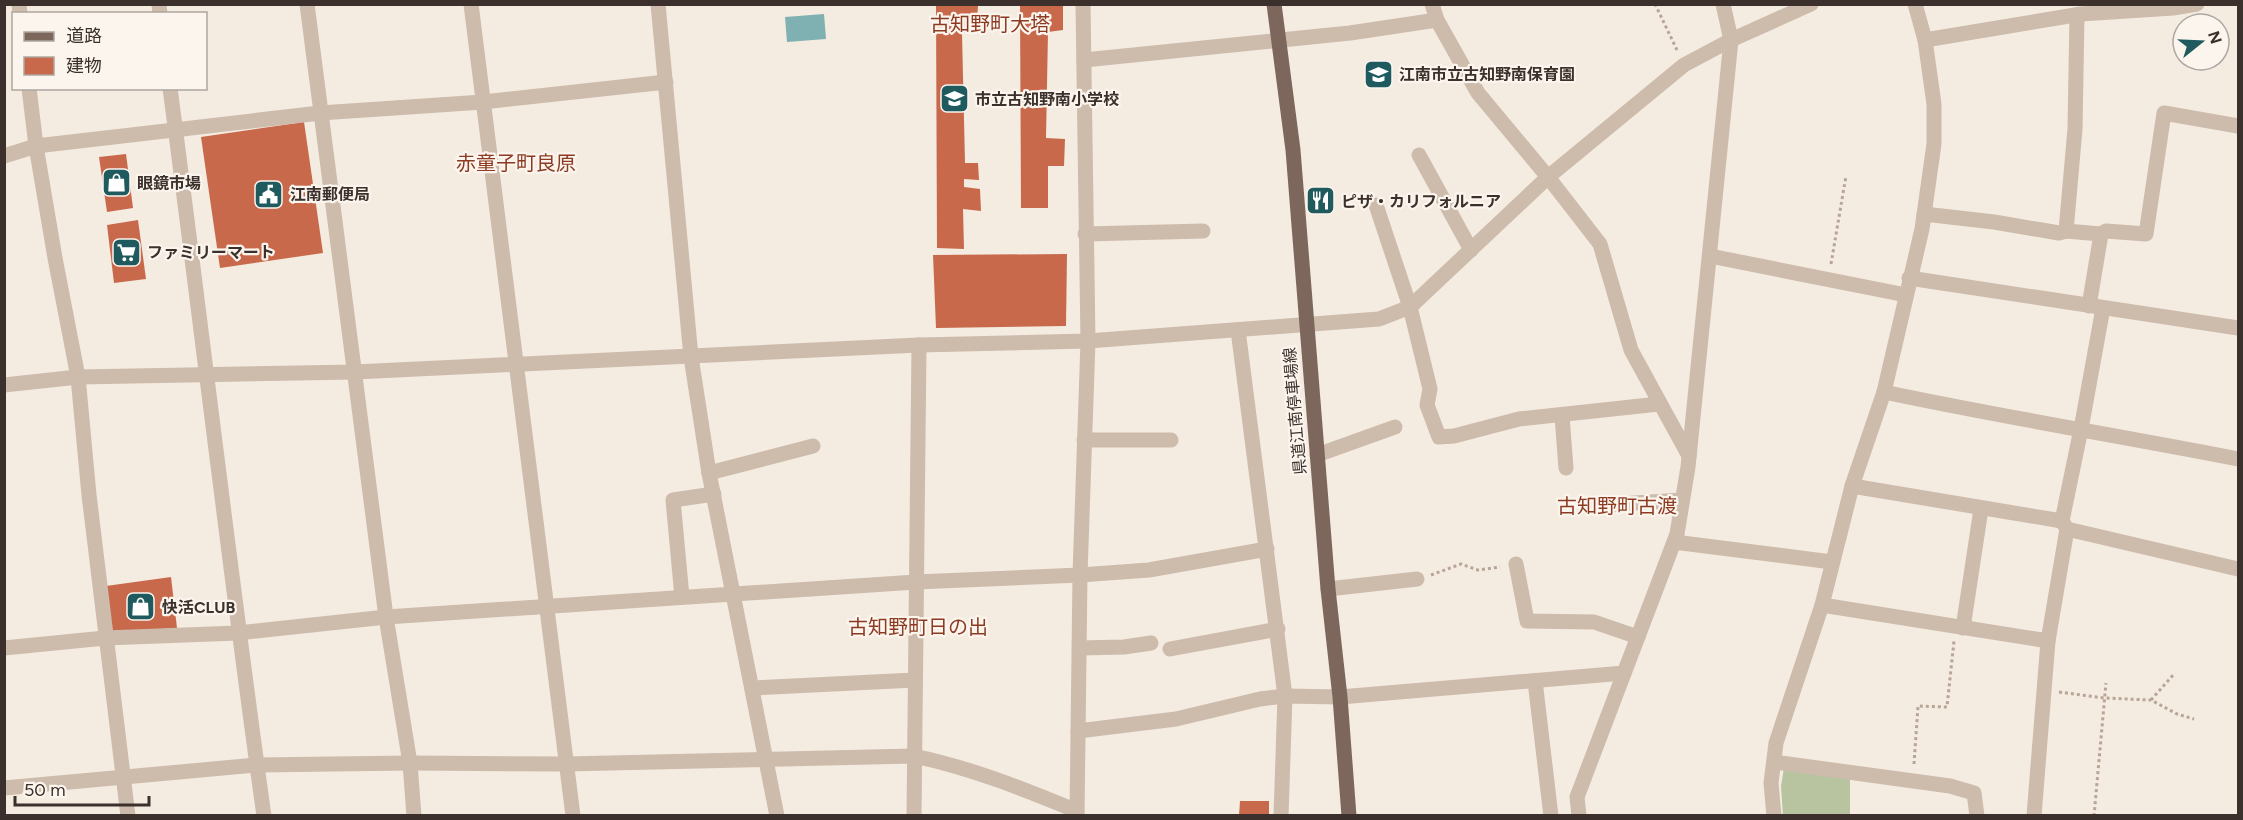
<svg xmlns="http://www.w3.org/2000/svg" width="2243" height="820" font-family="Figtree,'Noto Sans JP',sans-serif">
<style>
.green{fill:#b8c4a0}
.water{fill:#7fb0b2}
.building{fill:#c8694b}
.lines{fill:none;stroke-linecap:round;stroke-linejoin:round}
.path{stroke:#b9a596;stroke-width:3;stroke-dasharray:3 3;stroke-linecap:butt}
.minor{stroke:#cdbbac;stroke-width:15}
.major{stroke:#7d675c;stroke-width:15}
.labels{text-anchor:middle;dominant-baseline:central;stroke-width:4.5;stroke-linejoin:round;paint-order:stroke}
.poi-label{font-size:16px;font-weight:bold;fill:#3b302b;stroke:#fbf5ee;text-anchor:start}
.street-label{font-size:16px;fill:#3b302b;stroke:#fbf5ee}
.quarter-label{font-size:20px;fill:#8c3b22;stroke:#fbf5ee}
</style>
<rect width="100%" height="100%" fill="#f4ebe1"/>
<!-- green -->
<path class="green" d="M1784 768 1850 775V815L1783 816 1781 786Z"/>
<!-- water -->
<path class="water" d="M824 14 826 39 787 42 785 17Z"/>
<!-- building -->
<g class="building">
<path d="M936 4 978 6 976 32 962 33 965 163H978L979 180 964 179V187L980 189 981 211 963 209 964 249 937 248Z"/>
<path d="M1020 4 1063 5V30L1048 32 1046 138 1065 139 1064 166H1048V208H1021Z"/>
<path d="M304 122 323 253 220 268 201 137Z"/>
<path d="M126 154 133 208 107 212 99 157Z"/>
<path d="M138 220 146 279 114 283 107 225Z"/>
<path d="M1067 254 1066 326 936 328 933 255Z"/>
<path d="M171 577 177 628 109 632 106 586Z"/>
<path d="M1240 801H1269V816H1239Z"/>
</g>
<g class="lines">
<!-- path -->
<g class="path">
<path d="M1655 4 1677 50"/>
<path d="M1831 264 1846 176"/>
<path d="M1431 575 1461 564 1478 570 1500 567"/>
<path d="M2059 692 2104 698 2151 700 2177 714 2194 719"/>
<path d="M2151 700 2175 673"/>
<path d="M1914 764 1918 706 1947 707 1954 641"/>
<path d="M2094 816 2106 683"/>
</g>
<!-- minor -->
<g class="minor">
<path d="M19 4 20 14"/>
<path d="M159 4 160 14"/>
<path d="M307 4 386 617 410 763 414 816"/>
<path d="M471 4 573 816"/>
<path d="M658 4 691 357 709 473 777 816"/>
<path d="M1432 4 1437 20 1478 93 1548 177 1600 244 1631 350 1689 456"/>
<path d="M2077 15 2075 129 2066 231 2101 234 2089 306"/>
<path d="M1925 40 2081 14 2173 8 2197 4"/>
<path d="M1084 60 1350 33 1437 20"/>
<path d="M29 88 36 146 55 258 78 377 89 495 128 816"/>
<path d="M170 88C202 331 230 573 264 816"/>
<path d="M1419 155 1471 250"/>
<path d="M4 156 36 146 320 113 483 102 666 82"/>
<path d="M1376 205 1410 307 1430 389 1427 405 1439 437 1454 436 1519 419 1659 404"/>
<path d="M1924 214 1994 222 2059 233 2066 231"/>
<path d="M1085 234 1203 231"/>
<path d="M2101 234 2106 231 2146 234 2164 113 2238 126"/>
<path d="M1710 256 1906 295"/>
<path d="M1909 278 2238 328"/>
<path d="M1238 330 1285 696 1281 816"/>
<path d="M4 385 78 377 355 372 919 345 1088 341 1379 319 1410 307 1548 177 1684 65 1731 40 1811 4"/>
<path d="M1884 392C2002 417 2120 436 2238 459"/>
<path d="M1562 416 1566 468"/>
<path d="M1084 440H1171"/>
<path d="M1317 455 1395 427"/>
<path d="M709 473 813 446"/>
<path d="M1852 486 2062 521"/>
<path d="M1587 506 1682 500"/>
<path d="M2067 529 2062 521 2081 429 2103 308"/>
<path d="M1674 542 1832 562"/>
<path d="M1516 564 1527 621 1594 622 1638 637"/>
<path d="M1328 589 1417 579"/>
<path d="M682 597 673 500 714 494"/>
<path d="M1822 605 2048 641"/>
<path d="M1963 628 1981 509"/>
<path d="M4 648 105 638 238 633 386 617 916 582 1080 575 1149 570 1267 549"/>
<path d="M1080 648 1124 647 1151 643"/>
<path d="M1170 649 1278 629"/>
<path d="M1535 681 1551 816"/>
<path d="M753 688 915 680"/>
<path d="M1078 731 1176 719 1260 699 1285 696 1340 697 1624 673"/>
<path d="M1774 762 1950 786 1974 793 1977 816"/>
<path d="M4 788 257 765 410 763 566 764 914 756C971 768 1024 789 1077 811"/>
<path d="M914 816 919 345"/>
<path d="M1077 816 1080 575 1088 341 1083 4"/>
<path d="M1579 816 1577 797 1677 534 1688 467 1731 40 1723 4"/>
<path d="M1774 816 1771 783 1776 743 1822 605 1852 486 1884 392 1922 229 1934 144V104L1925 40 1915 4"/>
<path d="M2034 816 2048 641 2067 529 2238 569"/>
</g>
<!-- major -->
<path class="major" d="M1274 4 1293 150 1328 589 1340 697 1349 816"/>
</g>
<!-- icons -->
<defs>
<symbol id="school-square" viewBox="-11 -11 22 22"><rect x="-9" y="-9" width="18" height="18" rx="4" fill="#1f5a5e" stroke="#fbf5ee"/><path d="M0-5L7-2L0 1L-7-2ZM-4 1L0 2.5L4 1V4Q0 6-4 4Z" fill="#fff"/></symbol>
<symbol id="shop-square" viewBox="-11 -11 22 22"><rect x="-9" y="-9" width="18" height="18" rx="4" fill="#1f5a5e" stroke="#fbf5ee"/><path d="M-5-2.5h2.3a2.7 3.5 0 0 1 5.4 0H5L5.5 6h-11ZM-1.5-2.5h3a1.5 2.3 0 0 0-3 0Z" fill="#fff"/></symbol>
<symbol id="civic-square" viewBox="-11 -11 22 22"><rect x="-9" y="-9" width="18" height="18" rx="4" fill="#1f5a5e" stroke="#fbf5ee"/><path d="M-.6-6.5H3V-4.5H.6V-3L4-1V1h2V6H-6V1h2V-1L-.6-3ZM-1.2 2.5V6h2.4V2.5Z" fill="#fff"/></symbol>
<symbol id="restaurant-square" viewBox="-11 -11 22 22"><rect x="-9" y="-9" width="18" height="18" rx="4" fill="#1f5a5e" stroke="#fbf5ee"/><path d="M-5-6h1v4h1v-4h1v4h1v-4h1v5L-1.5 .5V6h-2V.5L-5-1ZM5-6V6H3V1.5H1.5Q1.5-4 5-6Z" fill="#fff"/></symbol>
<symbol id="supermarket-square" viewBox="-11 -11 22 22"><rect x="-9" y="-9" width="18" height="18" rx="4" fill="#1f5a5e" stroke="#fbf5ee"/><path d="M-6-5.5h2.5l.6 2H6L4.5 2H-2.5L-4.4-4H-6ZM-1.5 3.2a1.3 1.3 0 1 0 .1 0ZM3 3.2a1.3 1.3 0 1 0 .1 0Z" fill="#fff"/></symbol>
</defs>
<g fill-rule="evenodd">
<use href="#school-square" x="1362" y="58" width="33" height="33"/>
<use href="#school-square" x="938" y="82" width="33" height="33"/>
<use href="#shop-square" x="100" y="166" width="33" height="33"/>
<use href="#civic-square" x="252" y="178" width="33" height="33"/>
<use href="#restaurant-square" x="1304" y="184" width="33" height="33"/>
<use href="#supermarket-square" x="110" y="236" width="33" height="33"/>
<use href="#shop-square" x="124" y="590" width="33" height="33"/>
</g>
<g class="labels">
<!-- poi labels -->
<g class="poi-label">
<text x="1399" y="74">江南市立古知野南保育園</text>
<text x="975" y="99">市立古知野南小学校</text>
<text x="137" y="183">眼鏡市場</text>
<text x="290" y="194">江南郵便局</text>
<text x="1341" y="201">ピザ・カリフォルニア</text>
<text x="147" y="252">ファミリーマート</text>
<text x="162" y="607">快活CLUB</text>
</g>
<!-- street labels -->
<g class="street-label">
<text transform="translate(1295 411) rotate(-95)">県道江南停車場線</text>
</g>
<!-- quarter labels -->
<g class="quarter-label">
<text x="990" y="24">古知野町大塔</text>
<text x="516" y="163">赤童子町良原</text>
<text x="1617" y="506">古知野町古渡</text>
<text x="918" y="627">古知野町日の出</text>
</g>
</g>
<!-- border -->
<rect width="2243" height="820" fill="none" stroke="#3b302b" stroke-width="12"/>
<!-- legend -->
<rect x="12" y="12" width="195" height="78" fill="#fbf5ee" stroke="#aea6a0" stroke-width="1.5"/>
<rect x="24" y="32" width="30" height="9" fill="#7d675c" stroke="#aea6a0" stroke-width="1.5"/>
<text x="66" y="42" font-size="18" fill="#3b302b">道路</text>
<rect x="24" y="57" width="30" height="18" fill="#c8694b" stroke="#aea6a0" stroke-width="1.5"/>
<text x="66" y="72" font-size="18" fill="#3b302b">建物</text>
<!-- north arrow -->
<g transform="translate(2201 42) rotate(72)"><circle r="28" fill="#fbf5ee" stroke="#aea6a0" stroke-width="1.5"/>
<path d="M0-4.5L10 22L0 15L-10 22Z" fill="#1f5a5e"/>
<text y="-9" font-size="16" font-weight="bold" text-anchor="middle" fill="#3b302b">N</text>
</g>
<!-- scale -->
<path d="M15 796v9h134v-9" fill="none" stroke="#3b302b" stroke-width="3"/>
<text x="24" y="796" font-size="18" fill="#3b302b" stroke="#fbf5ee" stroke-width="4.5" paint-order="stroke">50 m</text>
</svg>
